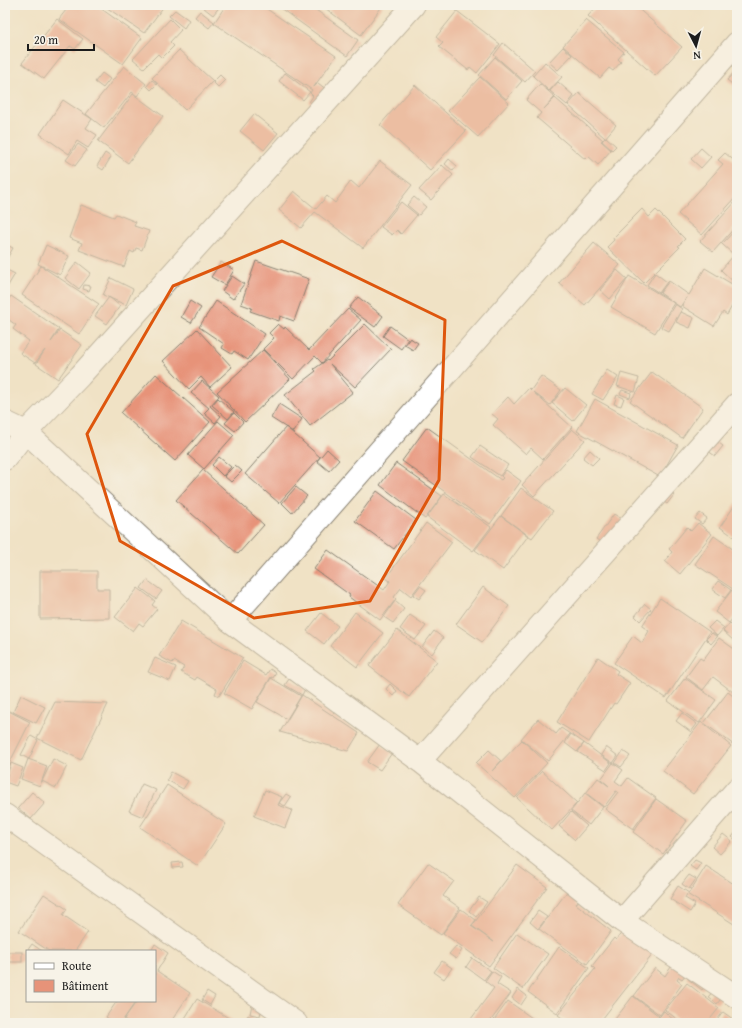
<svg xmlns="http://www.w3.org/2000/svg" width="742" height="1028" font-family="'Gentium Book Plus',serif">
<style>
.building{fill:#e79379}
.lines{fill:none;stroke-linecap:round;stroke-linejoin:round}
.minor-casing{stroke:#867f70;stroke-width:24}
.minor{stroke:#fff;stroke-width:22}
.marked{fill:none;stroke:#de560d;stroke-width:3;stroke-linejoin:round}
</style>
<rect width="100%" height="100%" fill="#f7f3e8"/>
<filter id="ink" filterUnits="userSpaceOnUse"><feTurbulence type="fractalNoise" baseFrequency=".025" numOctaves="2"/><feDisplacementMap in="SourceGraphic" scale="8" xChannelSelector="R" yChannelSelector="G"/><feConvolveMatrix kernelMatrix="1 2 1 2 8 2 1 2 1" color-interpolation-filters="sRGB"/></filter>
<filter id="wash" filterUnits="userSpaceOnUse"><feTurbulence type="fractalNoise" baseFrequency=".012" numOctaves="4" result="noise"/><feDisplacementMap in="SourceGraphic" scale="16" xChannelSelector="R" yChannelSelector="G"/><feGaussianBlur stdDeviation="0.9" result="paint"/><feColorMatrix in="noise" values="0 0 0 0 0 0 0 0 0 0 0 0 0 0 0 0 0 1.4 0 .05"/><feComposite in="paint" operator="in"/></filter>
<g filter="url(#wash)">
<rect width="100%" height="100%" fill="#f0e2c5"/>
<g id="blocks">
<!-- building -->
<g class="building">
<path d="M70 5H96L142 38 123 64 59 19Z"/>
<path d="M103 5H163L164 6 144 33Z"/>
<path d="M207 5H221L213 15 204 8Z"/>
<path d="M226 5H261L336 56 313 88 318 83 327 90 314 106 309 102 313 96 310 93 312 90 214 23Z"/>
<path d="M276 5H309L358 40 347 56Z"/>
<path d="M321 5H383L361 35Z"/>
<path d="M598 5H634L682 47 655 76 588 16Z"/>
<path d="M175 10 189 20 184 28 169 16Z"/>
<path d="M200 11 214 22 209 28 195 17Z"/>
<path d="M457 11 500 44 477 73 470 67 468 70 439 47 443 43 436 37Z"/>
<path d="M57 19 83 39 75 49 70 46 44 79 22 63Z"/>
<path d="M170 19 181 30 170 42 174 46 162 58 158 54 144 68 133 59Z"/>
<path d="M586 20 624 52 618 59 621 62 613 71 609 68 600 78 563 46Z"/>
<path d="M503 43 535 71 525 82 494 55Z"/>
<path d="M563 47 572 55 558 70 549 62Z"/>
<path d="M179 50 213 81 185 110 152 78Z"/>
<path d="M495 57 522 81 506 99 479 75Z"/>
<path d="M545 62 562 77 549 91 533 76Z"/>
<path d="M124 66 146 84 137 96 132 92 104 128 86 114Z"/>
<path d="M737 69V88L727 80Z"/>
<path d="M102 73 110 79 103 88 95 82Z"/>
<path d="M285 73 310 92 303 100 279 81Z"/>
<path d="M220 75 225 80 218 87 213 82Z"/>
<path d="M480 77 509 103 478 137 448 111Z"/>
<path d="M152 80 157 84 151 90 147 86Z"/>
<path d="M558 82 574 96 567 105 550 91Z"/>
<path d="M540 84 555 97 543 110 555 98 603 140 601 141 611 150 598 165 588 156 585 159 537 118 541 113 526 100Z"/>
<path d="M415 85 466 131 430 170 380 125Z"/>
<path d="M579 93 616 125 605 138 568 105Z"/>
<path d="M133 94 163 116 128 163 98 141Z"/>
<path d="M63 100 92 119 86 128 97 135 88 148 77 141 69 154 40 134Z"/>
<path d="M254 114 278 133 264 150 240 131Z"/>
<path d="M606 137 616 146 612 150 602 141Z"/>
<path d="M78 144 87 150 75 166 66 160Z"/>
<path d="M701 148 711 157 701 168 691 159Z"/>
<path d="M105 153 111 157 103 170 97 166Z"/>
<path d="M725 153 737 163V196L702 235 678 214 723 164 718 160Z"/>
<path d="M449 159 457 166 453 171 445 164Z"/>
<path d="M380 161 412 185 363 248 315 212 301 228 279 210 294 191 316 209 327 196 335 203 351 181 359 188Z"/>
<path d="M442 165 453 175 431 200 419 190Z"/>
<path d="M414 197 426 207 419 215 407 205Z"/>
<path d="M737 200V225L713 252 700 241Z"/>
<path d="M401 202 417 215 401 234 397 230 392 235 381 227Z"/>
<path d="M81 205 114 217 116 214 136 222 134 226 149 231 142 250 136 248 134 253 130 251 124 267 79 250 82 243 69 238Z"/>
<path d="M642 209 649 217 656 210 685 239 678 246 680 247 644 283 607 247 614 240 613 238Z"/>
<path d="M737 228V285L721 270 734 255 722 244Z"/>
<path d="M594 243 620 265 585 305 559 283Z"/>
<path d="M5 244 13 248 5 262Z"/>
<path d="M46 245 69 256 60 275 38 264Z"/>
<path d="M256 261 309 279 294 321 280 316 279 321 250 311 252 308 241 304Z"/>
<path d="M77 262 91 273 79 289 65 278Z"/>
<path d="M221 262 234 270 225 285 211 277Z"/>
<path d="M41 266 99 304 79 334 22 295Z"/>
<path d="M705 268 737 287V297L727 315 723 312 714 326 682 306 687 297 680 307 660 293 669 281 689 295Z"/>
<path d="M5 269 15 274 6 289 5 288Z"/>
<path d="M617 270 627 279 610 299 600 290Z"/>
<path d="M655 273 667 282 659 293 647 285Z"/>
<path d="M232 276 244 284 233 299 222 291Z"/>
<path d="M629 276 674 303 655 333 611 307Z"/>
<path d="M111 278 133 289 126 305 103 295Z"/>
<path d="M84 285 91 286 89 291 83 289Z"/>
<path d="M11 296 59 329 51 342 60 330 82 345 58 379 36 364 45 350 35 363 20 353 29 341 13 329 16 325 5 317V304Z"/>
<path d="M109 297 120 306 107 324 95 316Z"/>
<path d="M358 297 383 316 375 327 349 308Z"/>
<path d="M190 301 201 308 191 323 181 317Z"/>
<path d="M216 301 265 334 248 360 234 351 232 354 222 348 224 344 199 327Z"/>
<path d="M675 304 682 309 669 331 661 327Z"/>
<path d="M348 309 361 320 322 363 315 356 293 379 263 349 274 338 269 333 278 324 284 329 285 327 309 350Z"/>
<path d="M681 312 694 318 690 328 676 322Z"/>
<path d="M365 324 391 349 355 387 330 364 353 392 310 426 285 395 316 371 314 369 327 360 328 361Z"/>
<path d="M390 326 408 339 401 349 383 336Z"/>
<path d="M197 329 232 367 210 387 201 377 189 389 163 361Z"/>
<path d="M410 338 418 343 413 350 405 345Z"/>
<path d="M263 350 290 379 245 422 217 392Z"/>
<path d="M607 370 618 377 603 400 592 394Z"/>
<path d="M652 372 703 408 682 438 630 401Z"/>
<path d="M621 373 639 378 635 392 617 386Z"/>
<path d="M156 374 210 422 175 461 121 413Z"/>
<path d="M541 376 561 390 550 405 533 392 572 427 543 459 531 448 526 454 493 425 498 419 492 414 508 397 514 404 529 388 531 390Z"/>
<path d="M202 381 219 396 210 406 221 416 215 423 204 413 209 408 191 393Z"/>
<path d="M565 388 586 405 573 421 552 403Z"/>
<path d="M622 390 631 393 630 398 620 394Z"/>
<path d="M617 395 624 398 621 406 614 404Z"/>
<path d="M218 398 234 412 228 419 212 405Z"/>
<path d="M595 399 678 445 660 477 577 431Z"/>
<path d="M279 404 302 419 293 432 271 418Z"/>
<path d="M234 413 243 422 235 431 225 423Z"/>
<path d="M218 421 234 435 204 469 188 455Z"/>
<path d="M286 427 320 457 279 503 245 474Z"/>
<path d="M427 427 501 480 503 478 501 476 506 470 521 481 490 524 402 461Z"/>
<path d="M572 429 585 440 534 496 522 485Z"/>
<path d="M712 438 723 446 715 456 704 448Z"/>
<path d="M480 446 508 465 500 476 472 457Z"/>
<path d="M327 449 339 460 329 471 317 461Z"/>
<path d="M590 450 599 458 592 465 583 458Z"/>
<path d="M219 457 231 467 223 476 212 465Z"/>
<path d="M396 463 442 496 425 519 380 485Z"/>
<path d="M235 465 242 471 231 482 224 476Z"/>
<path d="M203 470 264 525 238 554 176 500Z"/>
<path d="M296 487 307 496 292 513 282 503Z"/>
<path d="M664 487 674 495 667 504 657 497Z"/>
<path d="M521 488 553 511 532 538 501 516Z"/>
<path d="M377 491 416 520 394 549 355 521Z"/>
<path d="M444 494 491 527 473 551 427 517Z"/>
<path d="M737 502V539L720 527Z"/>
<path d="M700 513 707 518 702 524 695 519Z"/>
<path d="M614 514 627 523 609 548 596 539Z"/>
<path d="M501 516 528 536 503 570 475 550Z"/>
<path d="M426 523 452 542 411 596 401 588 394 597 396 599 380 620 349 597 350 595 314 569 328 550 384 590 390 581 386 578Z"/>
<path d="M698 523 712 534 680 574 665 561 672 552 669 549 687 527 691 531Z"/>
<path d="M714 536 737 552V613L729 623 715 612 732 590 736 591 695 564Z"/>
<path d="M40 571H97V589H109V618L40 619Z"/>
<path d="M147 580 162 591 156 599 141 588Z"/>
<path d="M718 581 731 590 725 598 712 589Z"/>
<path d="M420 586 426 590 419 599 413 595Z"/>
<path d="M483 587 509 606 482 642 456 624Z"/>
<path d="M138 588 155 601 152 605 157 609 143 626 139 623 133 631 115 617Z"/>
<path d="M660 598 710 632 666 698 614 663 633 636 642 643 649 631 642 626Z"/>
<path d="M395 601 404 609 393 623 384 617Z"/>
<path d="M645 604 651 609 640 621 635 616Z"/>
<path d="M355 612 383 633 357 667 330 646Z"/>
<path d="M321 613 338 626 324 644 307 631Z"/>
<path d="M410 615 426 626 415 640 400 629Z"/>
<path d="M181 621 243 658 219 696 215 694 217 689 197 677 195 680 181 672 184 667 174 661 172 663 159 656Z"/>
<path d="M715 621 724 628 717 636 708 628Z"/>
<path d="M730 623 737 630V637L734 641 723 631Z"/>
<path d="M397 630 437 661 409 697 369 666Z"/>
<path d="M434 631 443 638 432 654 422 647Z"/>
<path d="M712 633 717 637 711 644 706 639Z"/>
<path d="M719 638 737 651V695L713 677 703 690 686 677 700 658 703 660Z"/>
<path d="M598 657 618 671 616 674 630 683 616 704 614 703 589 742 557 722Z"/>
<path d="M155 658 176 667 170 681 148 672Z"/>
<path d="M243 661 266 675 270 669 276 673 273 678 271 677 252 709 224 693Z"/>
<path d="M271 678 301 696 287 719 257 702Z"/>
<path d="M685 678 716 700 699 723 668 701Z"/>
<path d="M289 679 305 689 302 695 285 685Z"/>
<path d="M390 684 397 691 393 696 386 689Z"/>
<path d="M728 692 737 699V741L734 745 704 723Z"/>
<path d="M21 695 45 707 36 723 13 712Z"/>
<path d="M302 695 359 733 348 751 280 732Z"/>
<path d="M55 702 108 704 81 760 37 738Z"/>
<path d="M5 709 30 722 5 772Z"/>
<path d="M682 713 697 724 691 732 676 721Z"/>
<path d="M538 719 556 734 561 728 570 734 548 761 521 739Z"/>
<path d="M701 722 731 746 693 794 663 771Z"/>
<path d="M571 734 584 743 577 752 565 743Z"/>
<path d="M31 736 38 740 29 759 21 755Z"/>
<path d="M522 740 547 763 515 798 476 763 489 750 501 761 492 771Z"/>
<path d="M584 743 611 763 606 770 578 752Z"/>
<path d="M380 744 392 753 380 770 367 762Z"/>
<path d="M606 747 618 756 613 763 601 755Z"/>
<path d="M623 751 630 756 621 767 615 763Z"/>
<path d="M28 759 47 766 40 786 21 779Z"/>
<path d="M53 759 67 766 56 788 42 781Z"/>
<path d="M11 763 23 768 16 786 5 782Z"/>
<path d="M613 763 623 770 615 781 622 786 628 778 656 798 633 829 605 809 618 792 616 791 604 807 586 793 598 778 609 786 601 779Z"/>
<path d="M542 771 577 803 552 830 517 798Z"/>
<path d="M171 772 188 781 183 789 167 780Z"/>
<path d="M142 784 156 790 143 817 129 811Z"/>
<path d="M167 785 226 824 198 866 140 827Z"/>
<path d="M265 790 282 797 278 805 292 810 285 828 254 816Z"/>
<path d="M32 792 45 803 31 819 18 808Z"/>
<path d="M585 793 603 807 589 825 571 811Z"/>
<path d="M286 794 291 797 285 806 279 803Z"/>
<path d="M656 799 687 821 663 854 633 832Z"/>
<path d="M571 812 587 826 575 840 559 826Z"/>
<path d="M737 831V841L732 837Z"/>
<path d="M723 834 732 841 720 854 712 847Z"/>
<path d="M695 860 701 863 696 870 690 866Z"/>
<path d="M182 862 183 867 173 868 172 863Z"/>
<path d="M428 863 454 881 443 896 460 908 441 935 398 905Z"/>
<path d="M517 865 547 887 489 966 443 933 461 909 476 920 471 926 494 942 472 926Z"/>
<path d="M706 866 737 886V926L687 894 685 898 695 904 690 912 670 899 678 886 689 893Z"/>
<path d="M689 875 696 879 689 889 682 884Z"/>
<path d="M569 889 581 897 576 904 611 931 587 964 539 929Z"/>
<path d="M44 894 67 909 63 915 88 932 75 951H49L19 931Z"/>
<path d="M479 897 487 902 476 917 469 911Z"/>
<path d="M538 911 547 917 538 929 530 922Z"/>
<path d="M623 931 653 954 599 1023H569L558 1015 595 969 592 966 614 938 616 940Z"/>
<path d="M517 933 548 954 523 989 493 968Z"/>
<path d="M32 944 42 951H27Z"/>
<path d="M155 944 168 953 157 971 190 993 170 1023H130L124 1019 137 1001H155V951H151Z"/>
<path d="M456 946 462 950 456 959 449 954Z"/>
<path d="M559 947 589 968 557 1013 528 992Z"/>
<rect x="8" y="952" width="14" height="10"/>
<path d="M472 958 491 971 484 980 466 967Z"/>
<path d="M442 961 452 968 444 979 434 972Z"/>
<path d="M675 961 688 971 682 979 679 977 677 980 682 984 660 1015 634 996 655 968 665 976Z"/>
<path d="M694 970 708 982 702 990 687 978Z"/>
<path d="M492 971 501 977 497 984 511 993 489 1023H468L494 988 485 981Z"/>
<path d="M687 983 719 1008 707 1023H682L665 1010Z"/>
<path d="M518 989 527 996 521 1005 512 998Z"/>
<path d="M715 989 723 996 717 1004 708 997Z"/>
<path d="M207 991 215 996 210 1005 202 1000Z"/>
<path d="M633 996 659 1016 653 1023H612Z"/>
<path d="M197 999 237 1023H182Z"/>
<path d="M253 999 263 1001 260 1016 250 1014Z"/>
<path d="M117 1001H136L121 1023H115L106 1017Z"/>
<path d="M508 1001 539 1023H492Z"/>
<path d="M664 1011 670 1017 679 1023H661L657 1020Z"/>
<path d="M723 1012 737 1022V1023H715Z"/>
<path d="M248 1015 253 1018 251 1023H244Z"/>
</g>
</g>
</g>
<g filter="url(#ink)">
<use href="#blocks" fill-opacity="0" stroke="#867f70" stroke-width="1"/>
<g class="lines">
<defs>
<g id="minor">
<path d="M5 422 26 432 230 621 420 761 622 921 737 997"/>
<path d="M5 459 26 432 80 376 414 5"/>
<path d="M230 621 737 43"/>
<path d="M420 761 737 404"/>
<path d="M5 815 296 1023"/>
<path d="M622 921 737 789"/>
</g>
</defs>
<!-- minor casing -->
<use href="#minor" class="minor-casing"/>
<!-- minor -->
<use href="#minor" class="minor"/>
</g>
</g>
<!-- marked area -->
<path d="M0 0H742V1028H0ZM282 241 445 320 439 480 370 601 254 618 120 541 87 434 173 286Z" fill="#f0e2c5" fill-opacity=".55" fill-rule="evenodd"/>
<path class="marked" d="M282 241 445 320 439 480 370 601 254 618 120 541 87 434 173 286Z"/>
<!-- margin -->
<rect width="742" height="1028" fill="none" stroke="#f7f3e8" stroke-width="20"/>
<!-- legend -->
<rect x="26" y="950" width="130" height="52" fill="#f7f3e8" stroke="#9f9d96"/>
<rect x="34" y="963" width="20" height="6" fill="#ffffff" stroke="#9f9d96"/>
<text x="62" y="970" font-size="12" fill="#1c1c1c">Route</text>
<rect x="34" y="980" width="20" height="12" fill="#e79379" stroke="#9f9d96"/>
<text x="62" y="990" font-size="12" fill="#1c1c1c">Bâtiment</text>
<!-- north arrow -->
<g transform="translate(696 46) rotate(174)" stroke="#f7f3e8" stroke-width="3" paint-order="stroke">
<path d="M0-3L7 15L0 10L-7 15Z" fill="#1c1c1c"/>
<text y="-6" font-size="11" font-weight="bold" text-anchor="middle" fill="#1c1c1c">N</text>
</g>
<!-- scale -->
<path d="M28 44v6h66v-6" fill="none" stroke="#1c1c1c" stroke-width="2"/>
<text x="34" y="44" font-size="12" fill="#1c1c1c" stroke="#f7f3e8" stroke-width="3" paint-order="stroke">20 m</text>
</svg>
